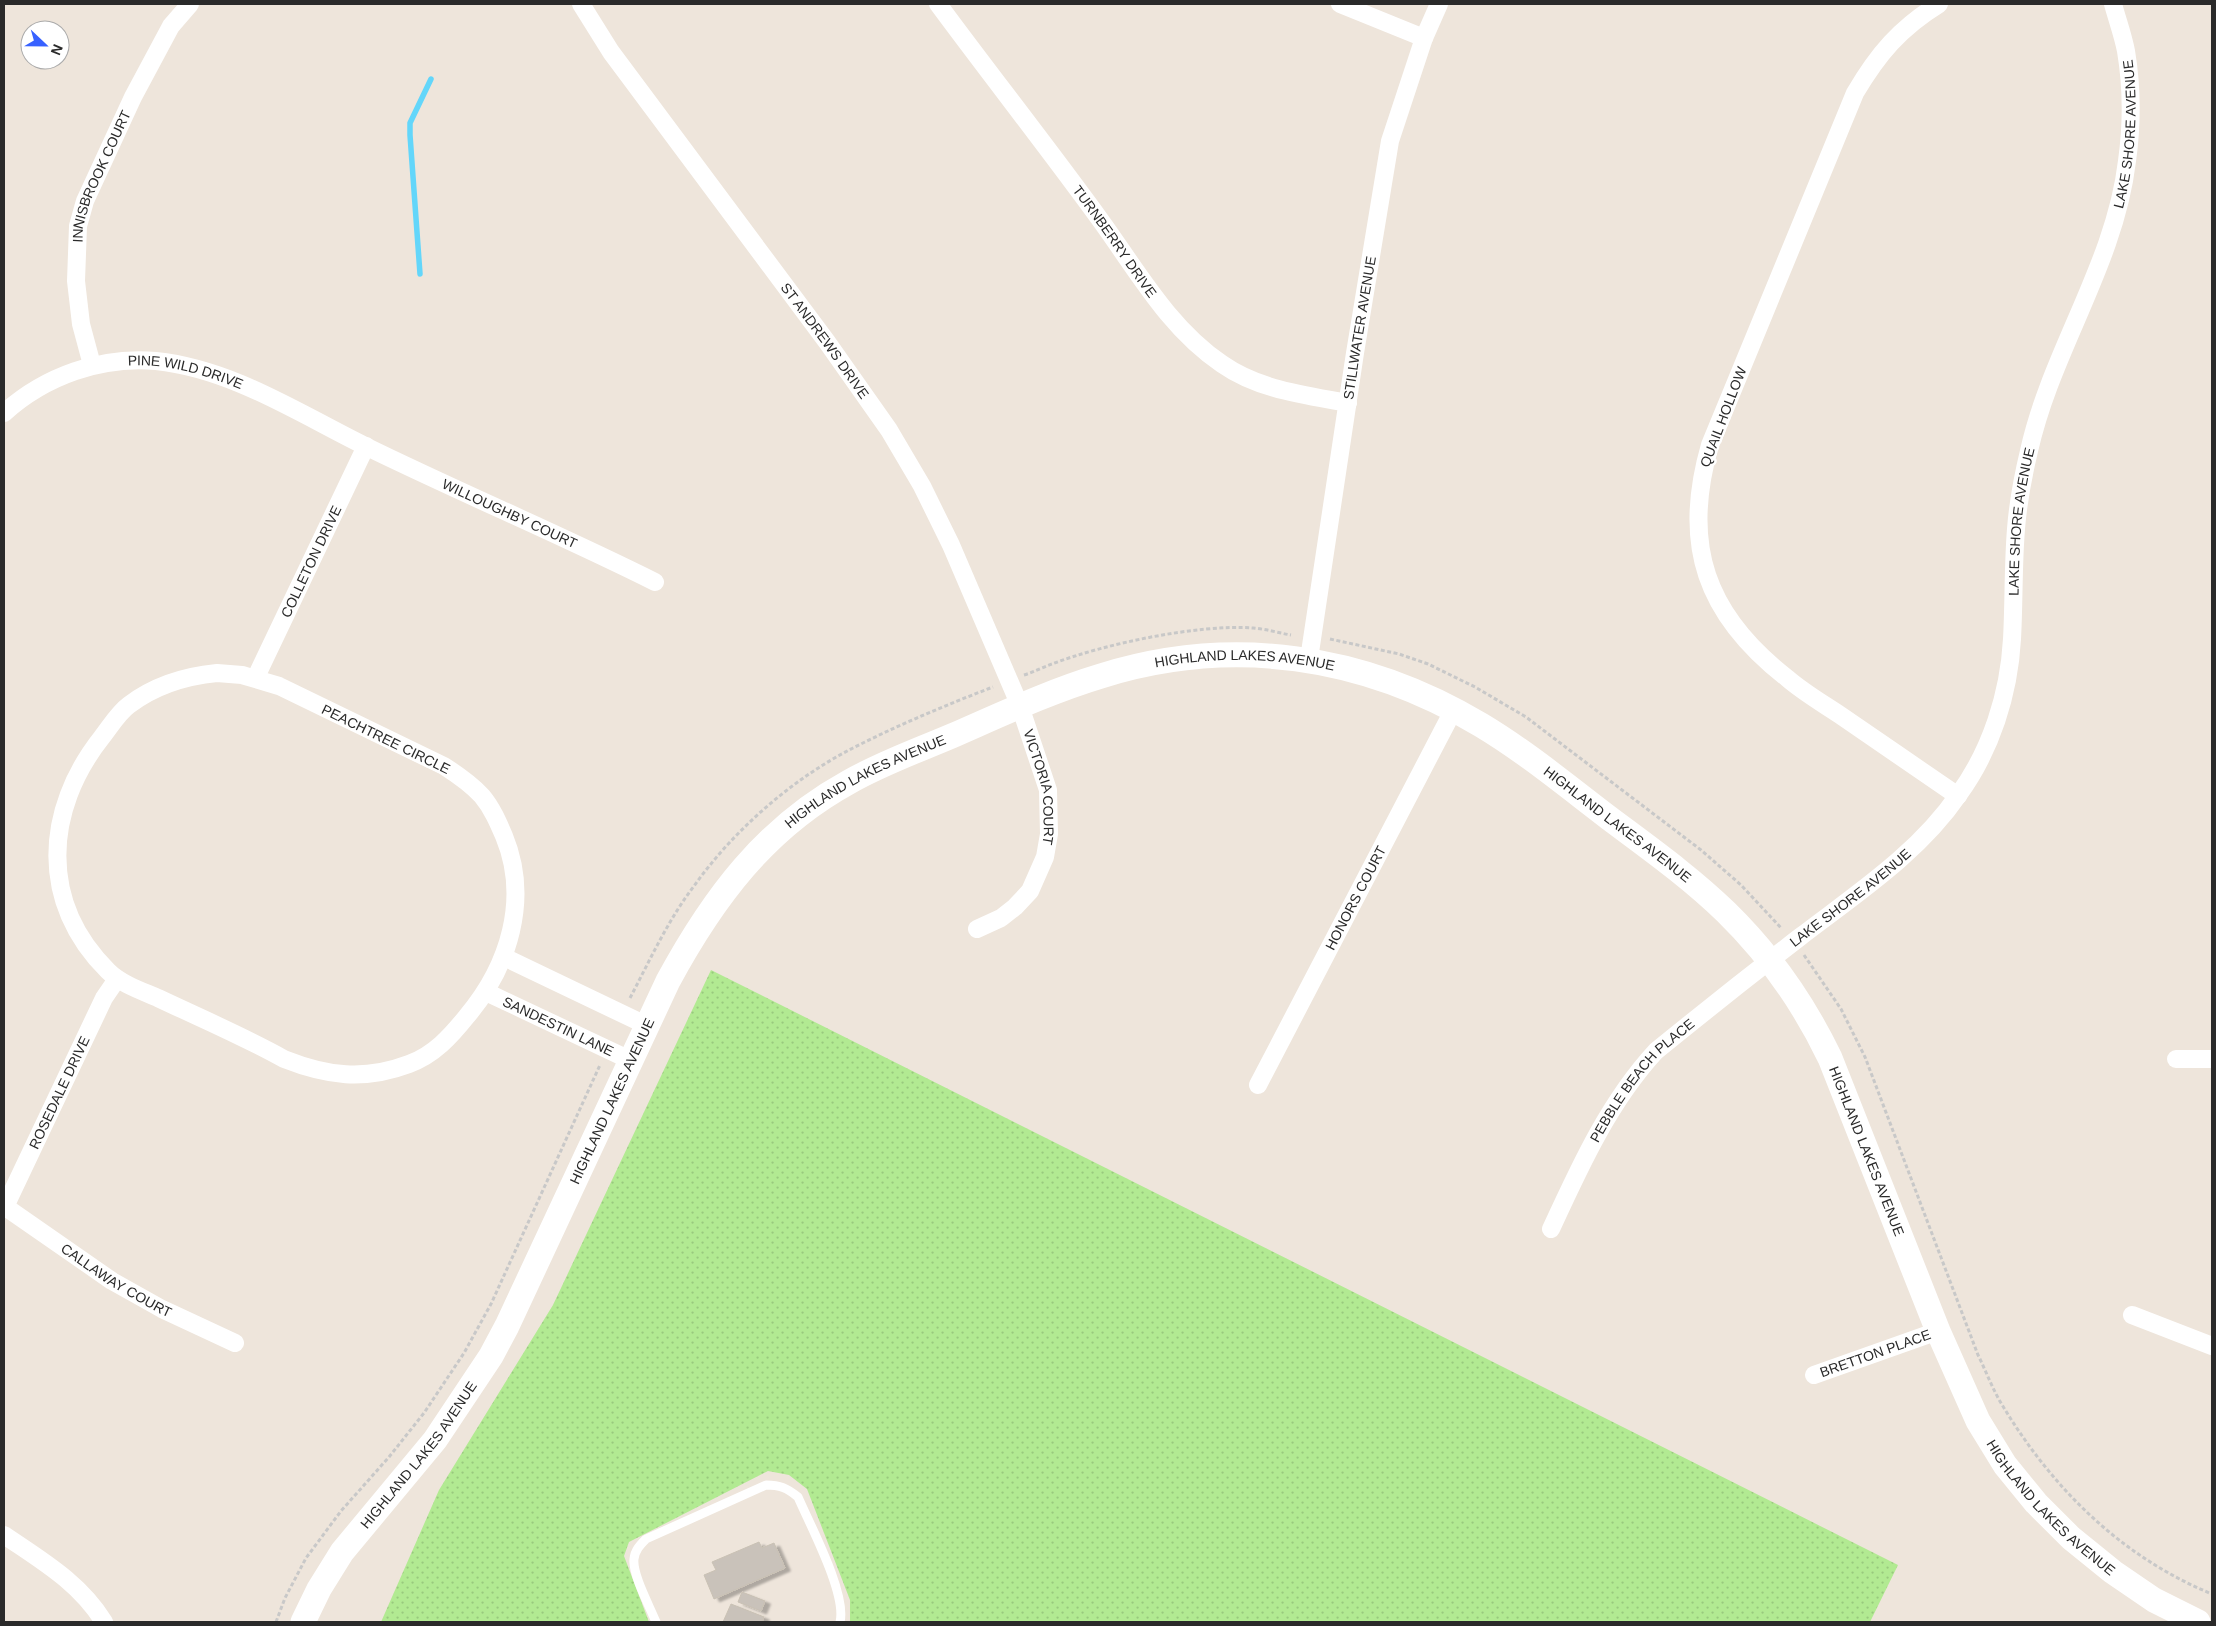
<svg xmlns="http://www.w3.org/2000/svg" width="2216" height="1626" font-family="Helvetica,sans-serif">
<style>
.grass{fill:url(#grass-dots)}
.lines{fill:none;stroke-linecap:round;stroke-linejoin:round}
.stream{stroke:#63d6fa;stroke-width:5.5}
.building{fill:#c9c2ba;stroke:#c9c1b4;filter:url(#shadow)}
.path{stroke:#c8c8c8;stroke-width:3;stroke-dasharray:4 2.5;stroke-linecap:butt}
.lane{stroke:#fff;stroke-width:9}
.street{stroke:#fff;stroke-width:18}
.secondary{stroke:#fff;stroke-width:25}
.labels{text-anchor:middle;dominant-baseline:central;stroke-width:5;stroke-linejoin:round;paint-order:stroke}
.street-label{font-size:14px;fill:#2a2a2a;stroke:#fff}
</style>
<defs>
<pattern id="grass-dots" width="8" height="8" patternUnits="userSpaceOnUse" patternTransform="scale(1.25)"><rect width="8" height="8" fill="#b2ea92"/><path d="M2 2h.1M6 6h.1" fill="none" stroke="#99c97e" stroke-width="1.8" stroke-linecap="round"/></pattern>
<filter id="shadow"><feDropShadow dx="5.5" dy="3" stdDeviation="1" flood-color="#0004"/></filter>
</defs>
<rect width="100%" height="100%" fill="#eee5db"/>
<!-- grass -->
<path class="grass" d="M711 970 1898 1565 1870 1622H850V1600L807 1489 789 1475 768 1471 629 1542 624 1556 649 1622H381L439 1490 553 1305Z"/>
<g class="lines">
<!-- stream -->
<path class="stream" d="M420 274 410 135V123L431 79"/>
</g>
<!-- building -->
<g class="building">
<path d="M759 1542 762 1548 774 1543 785 1568 714 1599 704 1575 716 1570 712 1562Z"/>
<path d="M742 1592 765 1601 761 1611 738 1602Z"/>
<path d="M731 1604 764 1617 762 1622H723Z"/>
</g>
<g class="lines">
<!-- path -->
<g class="path">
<path d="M1330 639 1399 654 1428 664 1475 687 1526 717 1701 850 1741 885 1782 929"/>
<path d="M1024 675C1034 672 1043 667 1052 664 1104 644 1198 624 1253 628 1266 629 1279 633 1291 635"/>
<path d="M1804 955 1841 1009 1865 1057 1978 1355C1986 1371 1992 1388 2001 1403 2051 1487 2121 1557 2212 1594"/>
<path d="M630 998C650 960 668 920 694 886 734 830 792 779 853 748 898 725 946 705 993 687"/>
<path d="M276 1622 285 1598 306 1558 341 1511 389 1457 424 1413 464 1353 491 1304 600 1065"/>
</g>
<!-- lane -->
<path class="lane" d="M656 1622C650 1607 632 1574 634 1559 635 1550 640 1545 646 1539L766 1485C780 1485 787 1488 798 1497 810 1525 847 1594 840 1622"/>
<!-- street -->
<g class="street">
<path id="s1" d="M581 4 611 52 827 342 889 430 922 486 951 545 1020 706 1048 790 1049 834 1045 857 1030 891 1015 907 1001 918 977 929"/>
<path id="s2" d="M938 4C992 77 1048 148 1101 221 1138 272 1169 328 1222 364 1259 390 1305 395 1348 403"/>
<path d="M1340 4 1424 38"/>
<path d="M1939 4C1900 28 1878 54 1855 93L1710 445C1681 545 1706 615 1787 678 1803 692 1822 703 1840 715 1879 742 1919 769 1958 796"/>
<path id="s3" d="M92 365 81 324 76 281 78 226 85 201 133 97 171 26 190 4"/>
<path id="s4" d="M4 413C45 376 101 356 156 361 232 369 298 413 365 446 461 493 559 534 655 582"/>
<path id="s5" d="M1309 659 1355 353 1390 141 1424 38 1439 4"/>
<path d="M217 673 242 675 279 686 444 766C458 775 471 784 482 796 492 808 498 822 504 836 530 899 509 966 467 1016 451 1036 434 1055 409 1064 364 1081 327 1076 284 1059 243 1036 200 1018 158 998 142 991 121 984 108 971 39 903 44 810 102 737 110 727 118 713 129 705 154 686 186 676 217 673Z"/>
<path id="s6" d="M256 677 366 446"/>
<path d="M504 957 648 1026"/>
<path id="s7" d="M486 992 632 1061"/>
<path d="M2176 1059H2212"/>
<path id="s8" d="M1258 1085 1454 709"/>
<path id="s9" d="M4 1206 112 1281 162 1309 235 1343"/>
<path id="s10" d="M4 1209 104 998 117 979"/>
<path id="s11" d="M1551 1229C1580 1166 1609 1102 1656 1051 1704 1012 1752 974 1800 937 1856 894 1919 853 1959 794 1991 750 2009 694 2012 639 2014 603 2013 566 2016 529 2018 503 2023 476 2029 451 2051 351 2115 264 2127 161 2132 125 2132 87 2126 51 2123 35 2117 19 2113 4"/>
<path d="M2132 1315 2212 1346"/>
<path id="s12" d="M1814 1375 1938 1331"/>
<path d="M4 1535C42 1561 79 1582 104 1622"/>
</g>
<!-- secondary -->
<path class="secondary" id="s13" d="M303 1622 319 1589 342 1552 435 1440 491 1356 507 1326 668 981C713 898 765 828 849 782 882 763 919 750 954 735 1002 714 1051 691 1101 676 1232 635 1364 655 1481 725 1526 752 1567 786 1609 818 1649 848 1690 877 1726 912 1770 955 1804 1004 1830 1058L1938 1331 1978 1421 2005 1465 2036 1503 2071 1538 2113 1572 2154 1600 2198 1622"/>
</g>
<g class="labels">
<!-- street labels -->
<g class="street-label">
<text stroke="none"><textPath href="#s11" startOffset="1295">LAKE SHORE AVENUE</textPath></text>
<text stroke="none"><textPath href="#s3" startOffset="195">INNISBROOK COURT</textPath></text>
<text stroke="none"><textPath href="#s2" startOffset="296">TURNBERRY DRIVE</textPath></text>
<text stroke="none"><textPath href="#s5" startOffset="335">STILLWATER AVENUE</textPath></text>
<text stroke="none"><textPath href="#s1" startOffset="416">ST ANDREWS DRIVE</textPath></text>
<text stroke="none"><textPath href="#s4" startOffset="196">PINE WILD DRIVE</textPath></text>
<text transform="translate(1723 417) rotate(-69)">QUAIL HOLLOW</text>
<text stroke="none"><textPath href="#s4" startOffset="552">WILLOUGHBY COURT</textPath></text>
<text stroke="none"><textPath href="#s11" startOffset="890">LAKE SHORE AVENUE</textPath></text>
<text stroke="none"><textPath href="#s6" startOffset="128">COLLETON DRIVE</textPath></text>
<text stroke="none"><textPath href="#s13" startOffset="1434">HIGHLAND LAKES AVENUE</textPath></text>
<text transform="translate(386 739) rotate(26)">PEACHTREE CIRCLE</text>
<text stroke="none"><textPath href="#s13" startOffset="1029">HIGHLAND LAKES AVENUE</textPath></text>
<text stroke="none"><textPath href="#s1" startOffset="916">VICTORIA COURT</textPath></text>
<text stroke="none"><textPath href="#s13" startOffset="1852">HIGHLAND LAKES AVENUE</textPath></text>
<text stroke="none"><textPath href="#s8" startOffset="211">HONORS COURT</textPath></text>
<text stroke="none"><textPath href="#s11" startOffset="455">LAKE SHORE AVENUE</textPath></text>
<text stroke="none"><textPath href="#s7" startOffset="80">SANDESTIN LANE</textPath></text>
<text stroke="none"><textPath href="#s11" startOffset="176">PEBBLE BEACH PLACE</textPath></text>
<text stroke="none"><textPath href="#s10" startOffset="129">ROSEDALE DRIVE</textPath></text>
<text stroke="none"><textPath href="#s13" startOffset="609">HIGHLAND LAKES AVENUE</textPath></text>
<text stroke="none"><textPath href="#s13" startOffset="2272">HIGHLAND LAKES AVENUE</textPath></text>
<text stroke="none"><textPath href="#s9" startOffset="135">CALLAWAY COURT</textPath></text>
<text stroke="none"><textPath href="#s12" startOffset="65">BRETTON PLACE</textPath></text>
<text stroke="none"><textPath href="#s13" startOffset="204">HIGHLAND LAKES AVENUE</textPath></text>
<text stroke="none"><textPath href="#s13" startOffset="2678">HIGHLAND LAKES AVENUE</textPath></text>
</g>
</g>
<!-- border -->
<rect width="2216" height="1626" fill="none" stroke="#2a2a2a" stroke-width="10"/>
<!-- north arrow -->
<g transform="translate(45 45) rotate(112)"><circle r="24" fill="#ffffff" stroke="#aaaaaa"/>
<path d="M0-4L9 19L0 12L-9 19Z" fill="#3761ff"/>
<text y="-8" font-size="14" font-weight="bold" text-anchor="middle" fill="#2a2a2a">N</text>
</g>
</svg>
